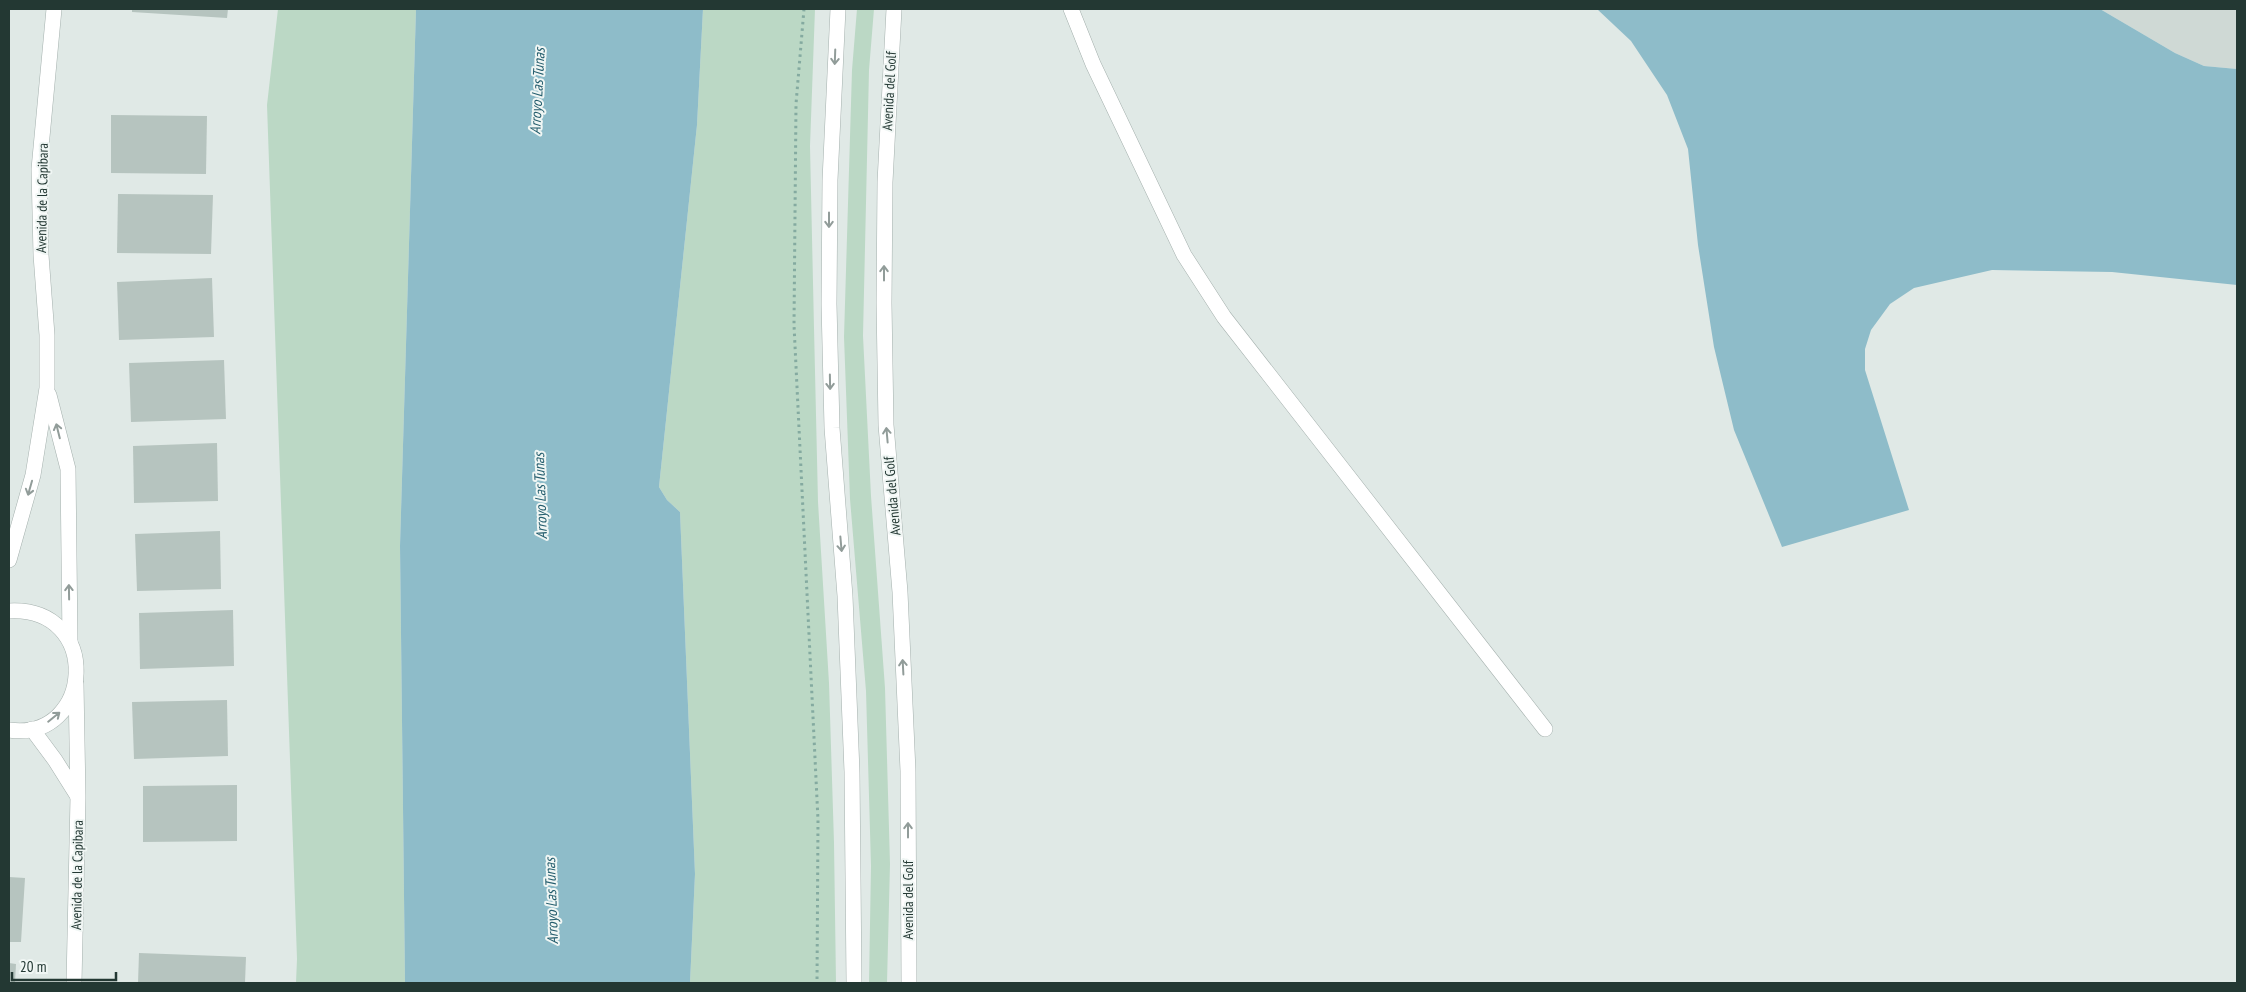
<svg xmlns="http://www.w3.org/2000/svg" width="2246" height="992" font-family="'PT Sans Narrow',sans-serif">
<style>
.built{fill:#cfd9d5}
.green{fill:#bbd8c5}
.water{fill:#8ebcc9}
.building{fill:#b6c4bf}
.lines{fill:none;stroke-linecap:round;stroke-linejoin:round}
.minor-casing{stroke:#a4b0ad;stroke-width:16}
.tertiary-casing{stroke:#a4b0ad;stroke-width:16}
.path{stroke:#84aaa0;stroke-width:3;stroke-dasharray:2.5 4;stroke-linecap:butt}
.minor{stroke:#fff;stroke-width:15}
.tertiary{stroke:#fff;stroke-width:15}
.oneway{stroke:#919c99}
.labels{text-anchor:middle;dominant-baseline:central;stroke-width:4;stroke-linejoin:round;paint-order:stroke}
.street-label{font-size:14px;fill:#233833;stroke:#f0f6f4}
.water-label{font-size:15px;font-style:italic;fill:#245d6d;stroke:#f0f6f4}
</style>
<rect width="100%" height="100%" fill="#e0e9e6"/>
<!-- built -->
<path class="built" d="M2100 9H2237V69L2204 66 2175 53Z"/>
<!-- green -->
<g class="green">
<path d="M278 9H416L400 546 405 983H296L297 959 267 105Z"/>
<path d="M703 9H815L810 146 814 328 818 502 829 683 834 843 836 983H690L695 874 680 512 667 500 659 487 697 125Z"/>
<path d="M857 9H874L869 70 863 336 871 496 885 688 890 864 887 983H869L871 866 866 691 850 499 844 337 852 70Z"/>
</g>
<!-- water -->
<g class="water">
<path d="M416 9H703L697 125 659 487 667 500 680 512 695 874 690 983H405L400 546Z"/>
<path d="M1597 9H2100L2175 53 2204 66 2237 69V285L2112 272 1992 270 1914 288 1890 304 1871 330 1865 349V370L1909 510 1782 547 1734 430 1714 347 1698 245 1688 149 1667 95 1631 41Z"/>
</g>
<!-- building -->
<g class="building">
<path d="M132 9H228L227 18 132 12Z"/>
<path d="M111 115 207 116 206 174 111 173Z"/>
<path d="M118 194 213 195 211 254 117 253Z"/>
<path d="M212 278 214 337 119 340 117 282Z"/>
<path d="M224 360 226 419 131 422 129 363Z"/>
<path d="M217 443 218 501 134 503 133 446Z"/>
<path d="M220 531 221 589 137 591 135 534Z"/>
<path d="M233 610 234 666 140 669 139 613Z"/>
<path d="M227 700 228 756 134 759 132 702Z"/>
<path d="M237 785V841L143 842V786Z"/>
<path d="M9 877 25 878 21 942H9Z"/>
<path d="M139 953 246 957 245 983H138Z"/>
<path d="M9 963 16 964 15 983H9Z"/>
</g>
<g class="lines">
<defs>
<g id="minor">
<path d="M1071 9 1093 64 1184 255 1224 317 1545 729"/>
<path d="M49 395 68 469 70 641"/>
<path d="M9 560 33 475 47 388V335L41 255 39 169 54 9"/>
<path d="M9 611C103 606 94 742 9 730"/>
<path d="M32 729 55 760 77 795"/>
<path d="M74 983 78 797 76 684"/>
</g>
<g id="tertiary">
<path d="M838 9 830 180 829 304 832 428 845 596 852 772 854 983"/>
<path d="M894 9 885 182 884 303 886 425 900 592 908 771 909 983"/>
</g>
</defs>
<!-- minor casing -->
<use href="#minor" class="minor-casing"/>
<!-- tertiary casing -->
<use href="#tertiary" class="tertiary-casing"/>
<!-- path -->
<path class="path" d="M804 9 796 104 794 325 818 820 817 983"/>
<!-- minor -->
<use href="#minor" class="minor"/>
<!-- tertiary -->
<use href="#tertiary" class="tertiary"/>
</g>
<!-- one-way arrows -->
<defs><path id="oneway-shaft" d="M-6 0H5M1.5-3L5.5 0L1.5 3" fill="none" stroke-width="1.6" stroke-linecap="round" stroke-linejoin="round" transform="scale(1.25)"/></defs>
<g class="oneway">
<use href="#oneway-shaft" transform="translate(835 57) rotate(92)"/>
<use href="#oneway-shaft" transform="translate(829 220) rotate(90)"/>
<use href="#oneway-shaft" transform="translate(884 273) rotate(-90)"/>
<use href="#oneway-shaft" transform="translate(830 382) rotate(89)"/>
<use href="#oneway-shaft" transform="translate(58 431) rotate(-104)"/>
<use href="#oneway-shaft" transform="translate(887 435) rotate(-95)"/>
<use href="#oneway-shaft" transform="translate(30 488) rotate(106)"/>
<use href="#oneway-shaft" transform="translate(841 544) rotate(85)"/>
<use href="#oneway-shaft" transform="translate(69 592) rotate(-91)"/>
<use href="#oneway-shaft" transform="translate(903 667) rotate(-93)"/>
<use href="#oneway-shaft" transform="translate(54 717) rotate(-39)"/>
<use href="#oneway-shaft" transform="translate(908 830) rotate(-90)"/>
</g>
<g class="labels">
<!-- street labels -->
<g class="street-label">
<text transform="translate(889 91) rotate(-87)">Avenida del Golf</text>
<text transform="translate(42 198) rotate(-89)">Avenida de la Capibara</text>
<text transform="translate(892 496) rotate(-95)">Avenida del Golf</text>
<text transform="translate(77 875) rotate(-89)">Avenida de la Capibara</text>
<text transform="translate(908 900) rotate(-90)">Avenida del Golf</text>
</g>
<!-- water labels -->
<g class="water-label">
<text transform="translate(537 91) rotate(-87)">Arroyo Las Tunas</text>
<text transform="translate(540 496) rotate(-92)">Arroyo Las Tunas</text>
<text transform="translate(551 901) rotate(-92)">Arroyo Las Tunas</text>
</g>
</g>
<!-- border -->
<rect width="2246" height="992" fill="none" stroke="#233833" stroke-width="20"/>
<!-- scale -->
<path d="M12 972v8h104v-8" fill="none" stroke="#233833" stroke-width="2.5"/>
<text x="20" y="972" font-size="15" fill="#233833" stroke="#f0f6f4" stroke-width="4" paint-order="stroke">20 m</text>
</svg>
